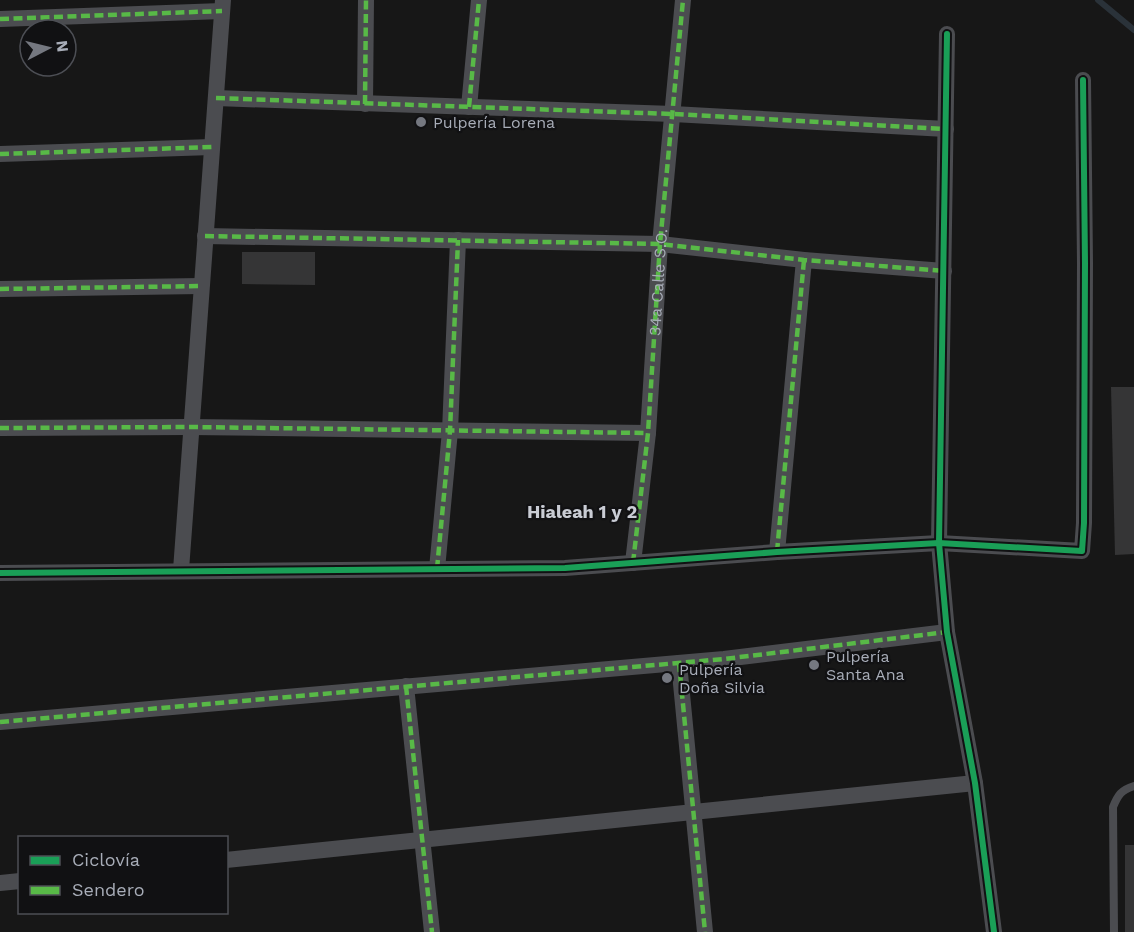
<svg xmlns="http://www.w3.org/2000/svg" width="1134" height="932" font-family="'Work Sans',sans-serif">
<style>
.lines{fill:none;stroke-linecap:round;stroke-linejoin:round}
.stream{stroke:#2a3239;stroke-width:6}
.building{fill:#353536}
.service{stroke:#4b4c50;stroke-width:8}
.minor{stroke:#4b4c50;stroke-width:16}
.quiet{stroke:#58b947;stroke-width:4.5;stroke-dasharray:9 4.5;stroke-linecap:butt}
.cycleway-casing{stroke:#111113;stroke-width:10}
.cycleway{stroke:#1a9f57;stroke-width:6}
.poi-dot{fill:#757880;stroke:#111113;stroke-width:2}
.labels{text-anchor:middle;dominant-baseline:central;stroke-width:4.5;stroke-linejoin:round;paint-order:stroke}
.poi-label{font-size:16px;fill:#a8adb8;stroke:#111113;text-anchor:start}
.street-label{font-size:16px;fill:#a8adb8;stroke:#111113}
.neighbourhood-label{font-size:18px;font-weight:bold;fill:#c9ccd4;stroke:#111113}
</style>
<rect width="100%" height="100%" fill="#171717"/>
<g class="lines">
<!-- stream -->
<path class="stream" d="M1098 0 1134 30"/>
</g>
<!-- building -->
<g class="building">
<path d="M242 252H315V285L242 284Z"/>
<path d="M1111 387H1134V554L1115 555Z"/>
<rect x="1125" y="845" width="9" height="87"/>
</g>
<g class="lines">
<!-- service -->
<path class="service" d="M1114 932 1113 807C1118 795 1121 790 1134 786"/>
<!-- minor -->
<g class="minor">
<path d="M0 19 222 11"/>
<path d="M947 34 939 543 947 632 975 783 994 932"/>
<path d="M216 98 673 114 946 129"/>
<path d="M365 104 366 0"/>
<path d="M469 107 479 0"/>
<path d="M0 154 212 147"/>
<path d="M205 236 660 244 804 260 944 271"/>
<path d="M0 289 201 286"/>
<path d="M0 428 190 427 648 433"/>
<path d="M777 552 804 260"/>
<path d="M633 563 648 433 660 244 683 0"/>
<path d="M437 569 450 431 458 240"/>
<path d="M181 570 223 0"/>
<path d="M0 573 565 568 777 552 939 543 1082 551 1084 523 1085 263 1083 80"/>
<path d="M679 663 705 932"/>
<path d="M406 686 432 932"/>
<path d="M0 722 724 659 947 632"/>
<path d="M226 860 975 783"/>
<path d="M0 883 20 881"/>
</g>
<!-- quiet -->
<g class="quiet">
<path d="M0 19 222 11"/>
<path d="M216 98 673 114 946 129"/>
<path d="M365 104 366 0"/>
<path d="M469 107 479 0"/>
<path d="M0 154 212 147"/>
<path d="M205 236 660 244 804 260 944 271"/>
<path d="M0 289 201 286"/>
<path d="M0 428 190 427 648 433"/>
<path d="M777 552 804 260"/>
<path id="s1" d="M633 563 648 433 660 244 683 0"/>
<path d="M437 569 450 431 458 240"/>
<path d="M679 663 705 932"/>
<path d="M406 686 432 932"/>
<path d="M0 722 724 659 947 632"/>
</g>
<defs>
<g id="cycleway">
<path d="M947 34 939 543 947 632 975 783 994 932"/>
<path d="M0 573 565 568 777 552 939 543 1082 551 1084 523 1085 263 1083 80"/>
</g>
</defs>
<!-- cycleway casing -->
<use href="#cycleway" class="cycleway-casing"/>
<!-- cycleway -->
<use href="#cycleway" class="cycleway"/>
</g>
<!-- markers -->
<g class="poi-dot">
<circle cx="421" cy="122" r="6"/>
<circle cx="814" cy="665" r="6"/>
<circle cx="667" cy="678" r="6"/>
</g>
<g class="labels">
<!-- poi labels -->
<g class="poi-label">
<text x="433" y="122">Pulpería Lorena</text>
<text x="826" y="656">Pulpería<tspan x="826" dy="18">Santa Ana</tspan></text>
<text x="679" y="669">Pulpería<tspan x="679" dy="18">Doña Silvia</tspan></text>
</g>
<!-- street labels -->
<g class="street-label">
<text stroke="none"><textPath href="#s1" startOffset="282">34a Calle S.O.</textPath></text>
</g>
<!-- neighbourhood labels -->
<g class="neighbourhood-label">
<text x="582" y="511">Hialeah 1 y 2</text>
</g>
</g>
<!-- legend -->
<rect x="18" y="836" width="210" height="78" fill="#111113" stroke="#4d4f55" stroke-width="1.5"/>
<rect x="30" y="856" width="30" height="9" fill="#1a9f57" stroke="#4d4f55" stroke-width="1.5"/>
<text x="72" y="866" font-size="18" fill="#a8adb8">Ciclovía</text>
<rect x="30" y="886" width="30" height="9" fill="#58b947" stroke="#4d4f55" stroke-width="1.5"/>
<text x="72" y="896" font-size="18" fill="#a8adb8">Sendero</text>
<!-- north arrow -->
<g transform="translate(48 48) rotate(83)"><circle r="28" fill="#111113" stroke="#4d4f55" stroke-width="1.5"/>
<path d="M0-4.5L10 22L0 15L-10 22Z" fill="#757880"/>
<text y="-9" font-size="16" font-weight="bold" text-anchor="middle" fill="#a8adb8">N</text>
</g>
</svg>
